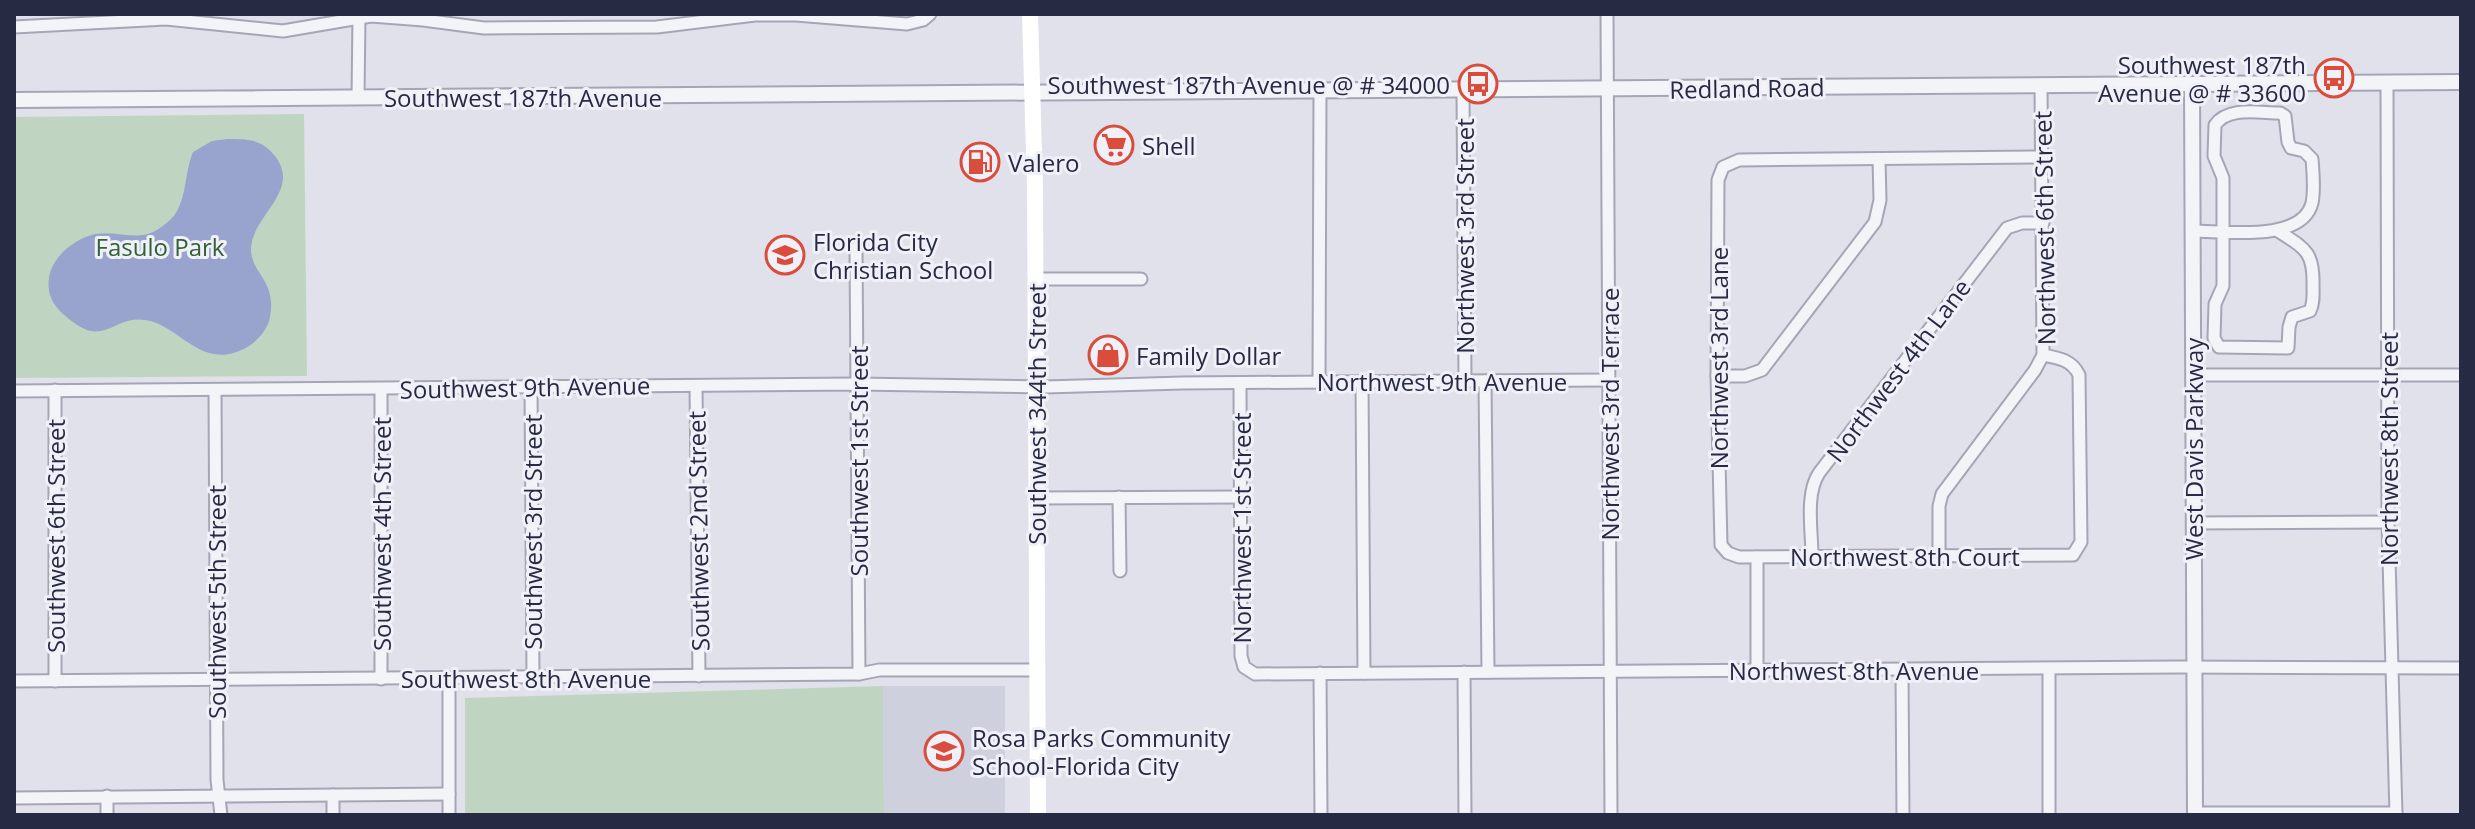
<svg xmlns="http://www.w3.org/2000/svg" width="2475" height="829" font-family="'Open Sans',sans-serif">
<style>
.built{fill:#ced0dd}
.green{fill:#c0d5c1}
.water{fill:#98a4cd}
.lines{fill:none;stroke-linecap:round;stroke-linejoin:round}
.minor-casing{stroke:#a5a6b5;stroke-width:15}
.tertiary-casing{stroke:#a5a6b5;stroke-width:18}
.minor{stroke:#f3f4f8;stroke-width:11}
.tertiary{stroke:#f3f4f8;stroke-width:14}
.secondary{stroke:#fff;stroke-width:16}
.labels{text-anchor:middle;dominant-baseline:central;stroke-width:6;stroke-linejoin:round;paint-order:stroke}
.poi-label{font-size:24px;fill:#272a43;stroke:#f0f1f8;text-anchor:start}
.street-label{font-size:24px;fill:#272a43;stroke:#f0f1f8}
.park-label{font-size:24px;fill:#336036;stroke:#f0f1f8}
</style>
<rect width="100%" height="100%" fill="#e0e1ea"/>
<!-- built -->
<path class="built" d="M883 686H1005V815H884Z"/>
<!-- green -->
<g class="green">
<path d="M304 114 307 376 14 378V117Z"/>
<path d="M883 686 884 815H465V698Z"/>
</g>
<!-- water -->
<path class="water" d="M227 139C248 139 262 139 275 156 302 191 252 215 251 249 251 274 277 280 270 317 268 329 259 339 249 346 191 381 173 298 117 325 99 334 89 334 73 322 57 310 46 299 49 277 53 256 74 239 95 234 111 231 128 237 144 235 154 233 162 227 170 220 187 205 184 173 193 152L212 141Z"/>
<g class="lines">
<defs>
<g id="minor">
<path d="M1607 14 1611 815"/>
<path d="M14 27 166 19 283 31 371 16 423 20 484 28 657 27 755 15H796L907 24 923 20 930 14"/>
<path d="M2387 83 2388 522 2396 815"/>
<path d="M1463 91 1465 381"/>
<path d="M358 98 359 15"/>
<path d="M2042 157 1739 160 1723 167 1718 180 1717 376 1721 545 1728 553 1739 557 2073 555 2081 542 2079 375C2072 360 2059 358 2043 355"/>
<path d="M2193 231C2224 231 2302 243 2312 203 2315 189 2313 173 2312 159L2304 151 2291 148 2288 142 2285 116 2280 113C2259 113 2228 106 2215 125L2214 156 2223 178V286L2215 304 2214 338 2219 347 2288 348 2289 327 2292 317 2310 311C2314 303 2313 295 2313 286 2314 252 2306 249 2278 231"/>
<path d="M856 248 859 674"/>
<path d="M1035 279H1141"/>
<path d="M2193 375H2461"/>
<path d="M1717 376H1745L1762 370 1875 222 1880 200 1879 159"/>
<path d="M1362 381 1364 673"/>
<path d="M1485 381 1488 672"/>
<path d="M1319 382 1320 92"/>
<path d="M1240 383 1241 656 1244 667 1255 674 2178 667 2461 668"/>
<path d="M696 386 699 676"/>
<path d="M531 387 533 678"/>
<path d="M381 389V679"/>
<path d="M55 390V681"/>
<path d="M215 390 217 780 221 815"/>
<path d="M14 391 857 384 1045 387 1182 383 1609 380"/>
<path d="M1119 497 1120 571"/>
<path d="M1036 498 1241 497"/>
<path d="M2193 523 2388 522"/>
<path d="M1939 555V506L1942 494 2035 370 2043 355 2041 84"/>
<path d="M1812 556C1812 531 1805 494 1819 473L2007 228 2022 223H2043"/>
<path d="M1757 557V670"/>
<path d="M2049 669V815"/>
<path d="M1902 670 1903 815"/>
<path d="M1464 672 1465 815"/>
<path d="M1320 673 1321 815"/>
<path d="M14 681 859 674 879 670H1037"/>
<path d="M333 795V815"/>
<path d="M107 796V815"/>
<path d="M14 798 449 794"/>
<path d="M2195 813H2396"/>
<path d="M449 815V678"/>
</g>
<g id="tertiary">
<path d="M2192 84 2195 815"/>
<path d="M14 100 2461 82"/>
</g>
</defs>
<!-- minor casing -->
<use href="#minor" class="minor-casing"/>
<!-- tertiary casing -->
<use href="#tertiary" class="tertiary-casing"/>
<!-- minor -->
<use href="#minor" class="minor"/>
<!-- tertiary -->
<use href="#tertiary" class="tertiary"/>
<!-- secondary -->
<path class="secondary" d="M1030 14 1035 188 1038 815"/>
</g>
<!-- icons -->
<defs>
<symbol id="bus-ring" viewBox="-11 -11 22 22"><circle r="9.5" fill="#f0f1f8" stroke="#da4c3b" stroke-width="1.5"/><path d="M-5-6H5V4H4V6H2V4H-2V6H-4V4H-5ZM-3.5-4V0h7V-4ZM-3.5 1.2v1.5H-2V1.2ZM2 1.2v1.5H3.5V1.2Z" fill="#da4c3b"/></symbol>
<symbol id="supermarket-ring" viewBox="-11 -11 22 22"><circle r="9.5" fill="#f0f1f8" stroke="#da4c3b" stroke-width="1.5"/><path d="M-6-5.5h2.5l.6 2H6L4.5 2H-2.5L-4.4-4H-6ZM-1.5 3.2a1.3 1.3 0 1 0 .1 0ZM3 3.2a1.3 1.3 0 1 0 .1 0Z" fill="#da4c3b"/></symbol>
<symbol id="fuel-ring" viewBox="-11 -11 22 22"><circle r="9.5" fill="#f0f1f8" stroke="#da4c3b" stroke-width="1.5"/><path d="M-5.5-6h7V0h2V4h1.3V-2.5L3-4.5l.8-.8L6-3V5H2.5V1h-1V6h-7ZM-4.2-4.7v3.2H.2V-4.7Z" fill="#da4c3b"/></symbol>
<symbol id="school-ring" viewBox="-11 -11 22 22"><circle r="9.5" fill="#f0f1f8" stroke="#da4c3b" stroke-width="1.5"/><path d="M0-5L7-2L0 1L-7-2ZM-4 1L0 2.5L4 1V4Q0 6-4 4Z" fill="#da4c3b"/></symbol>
<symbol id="shop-ring" viewBox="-11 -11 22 22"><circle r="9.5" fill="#f0f1f8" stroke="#da4c3b" stroke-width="1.5"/><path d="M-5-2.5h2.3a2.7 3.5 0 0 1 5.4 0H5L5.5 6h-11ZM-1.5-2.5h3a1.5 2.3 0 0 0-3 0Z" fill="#da4c3b"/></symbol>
</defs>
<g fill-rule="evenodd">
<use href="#bus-ring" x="2312" y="56" width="44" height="44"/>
<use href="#bus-ring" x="1456" y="62" width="44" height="44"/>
<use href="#supermarket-ring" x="1092" y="123" width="44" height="44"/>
<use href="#fuel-ring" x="958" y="140" width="44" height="44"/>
<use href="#school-ring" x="763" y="233" width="44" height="44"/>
<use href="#shop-ring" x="1086" y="333" width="44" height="44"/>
<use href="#school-ring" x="922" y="729" width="44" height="44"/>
</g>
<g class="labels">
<!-- poi labels -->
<g class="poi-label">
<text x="2306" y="64" text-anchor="end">Southwest 187th<tspan x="2306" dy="28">Avenue @ # 33600</tspan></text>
<text x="1450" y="84" text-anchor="end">Southwest 187th Avenue @ # 34000</text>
<text x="1142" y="145">Shell</text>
<text x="1008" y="162">Valero</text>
<text x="813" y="241">Florida City<tspan x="813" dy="28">Christian School</tspan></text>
<text x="1136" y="355">Family Dollar</text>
<text x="972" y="737">Rosa Parks Community<tspan x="972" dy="28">School-Florida City</tspan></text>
</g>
<!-- street labels -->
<g class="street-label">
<text transform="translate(1747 88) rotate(-1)">Redland Road</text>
<text x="523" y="97">Southwest 187th Avenue</text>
<text transform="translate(2044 228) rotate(-91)">Northwest 6th Street</text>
<text transform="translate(1464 236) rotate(-90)">Northwest 3rd Street</text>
<text transform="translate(1718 358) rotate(-90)">Northwest 3rd Lane</text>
<text transform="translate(1898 370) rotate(-53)">Northwest 4th Lane</text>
<text x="1442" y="381">Northwest 9th Avenue</text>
<text transform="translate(525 387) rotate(-1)">Southwest 9th Avenue</text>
<text transform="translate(1036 414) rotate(-90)">Southwest 344th Street</text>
<text transform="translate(1609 414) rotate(-90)">Northwest 3rd Terrace</text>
<text transform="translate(2193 449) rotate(-90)">West Davis Parkway</text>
<text transform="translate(2388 449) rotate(-90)">Northwest 8th Street</text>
<text transform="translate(858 461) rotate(-90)">Southwest 1st Street</text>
<text transform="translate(1241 528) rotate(-90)">Northwest 1st Street</text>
<text transform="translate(698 531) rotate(-91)">Southwest 2nd Street</text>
<text transform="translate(532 532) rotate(-90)">Southwest 3rd Street</text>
<text transform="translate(381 534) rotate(-90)">Southwest 4th Street</text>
<text transform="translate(55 536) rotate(-90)">Southwest 6th Street</text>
<text x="1905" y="556">Northwest 8th Court</text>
<text transform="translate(216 602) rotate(-90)">Southwest 5th Street</text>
<text x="1854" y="670">Northwest 8th Avenue</text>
<text x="526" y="678">Southwest 8th Avenue</text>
</g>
<!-- park labels -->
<g class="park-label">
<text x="160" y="246">Fasulo Park</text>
</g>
</g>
<!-- border -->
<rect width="2475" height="829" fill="none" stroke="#272a43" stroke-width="32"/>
</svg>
